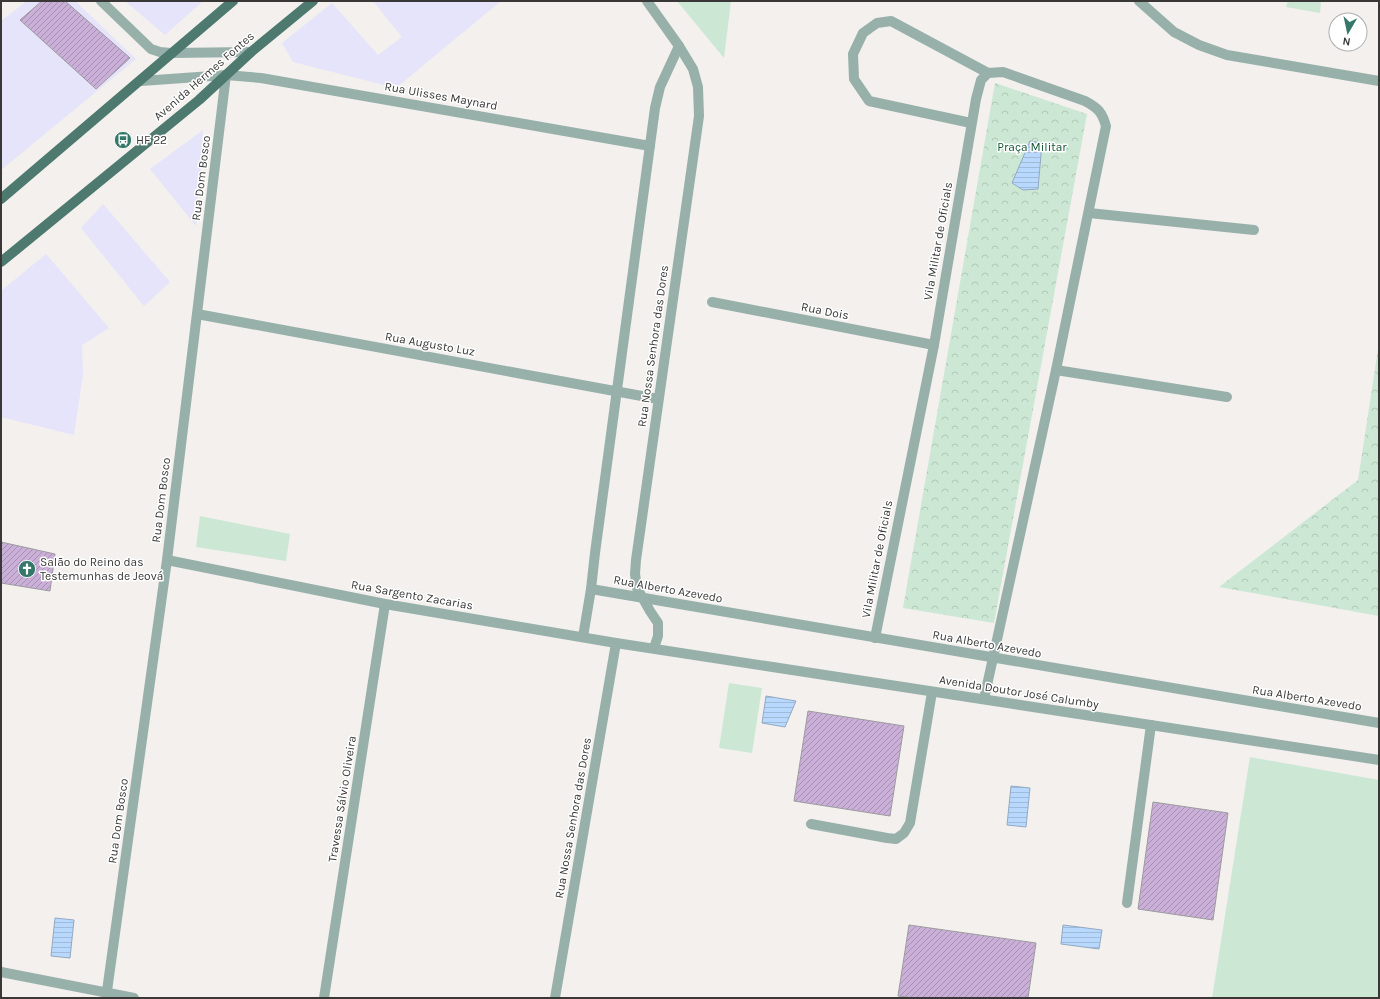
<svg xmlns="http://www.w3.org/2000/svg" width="1380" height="999" font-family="Karla,sans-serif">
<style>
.commercial{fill:#e6e4fa}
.green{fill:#cce8d4}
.forest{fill:url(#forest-crowns)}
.water{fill:url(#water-rules);stroke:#92a9c2}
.building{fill:url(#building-hatch);stroke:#9d9b9e}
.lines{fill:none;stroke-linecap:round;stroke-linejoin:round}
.minor{stroke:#98b0aa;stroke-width:10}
.major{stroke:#4d796f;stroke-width:10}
.labels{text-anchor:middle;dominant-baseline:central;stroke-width:3;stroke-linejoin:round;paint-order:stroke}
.street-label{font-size:12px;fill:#393837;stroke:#fff}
.poi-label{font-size:12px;fill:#393837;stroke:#fff;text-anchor:start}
.park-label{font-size:12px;fill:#115530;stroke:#fff}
</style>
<defs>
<pattern id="forest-crowns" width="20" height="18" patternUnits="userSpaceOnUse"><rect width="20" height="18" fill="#cce8d4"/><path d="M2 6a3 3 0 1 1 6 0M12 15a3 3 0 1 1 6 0" fill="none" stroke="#b0c8b7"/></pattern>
<pattern id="water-rules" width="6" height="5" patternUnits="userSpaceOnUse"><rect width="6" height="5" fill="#b8d9fd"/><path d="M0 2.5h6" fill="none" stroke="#9fbbd9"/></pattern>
<pattern id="building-hatch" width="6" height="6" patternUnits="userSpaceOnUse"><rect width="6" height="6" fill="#cab0d8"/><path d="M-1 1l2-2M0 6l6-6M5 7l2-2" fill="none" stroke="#a590b0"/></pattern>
</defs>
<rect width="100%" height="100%" fill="#f3f0ee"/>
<!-- commercial -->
<g class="commercial">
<path d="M27 1H75L136 59 1 170V21Z"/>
<path d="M125 1H203L165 35Z"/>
<path d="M373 1H501L396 88 293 62 282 43 332 3 378 55 402 37Z"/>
<path d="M203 130 196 226 150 169Z"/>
<path d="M103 204 170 282 144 306 81 228Z"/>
<path d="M46 254 109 328 82 345 83 375 74 435 1 417V291Z"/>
</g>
<!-- green -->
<g class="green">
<path d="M677 1H731L724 58Z"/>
<path d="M1288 1H1321L1320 13 1286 7Z"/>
<path d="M200 516 290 534 286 561 196 547Z"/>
<path d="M729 683 762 688 752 753 719 748Z"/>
<path d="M1250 757 1379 780V998H1212Z"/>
</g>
<!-- forest -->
<g class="forest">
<path d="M995 83 1087 114 994 623 903 608Z"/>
<path d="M1379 343V616L1219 587 1358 480Z"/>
</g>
<!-- water -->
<g class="water">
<path d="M1030 141 1042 143 1038 189 1023 190 1012 183Z"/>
<path d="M766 696 796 701 785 727 762 723Z"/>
<path d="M1011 786 1030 788 1026 827 1007 825Z"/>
<path d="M55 918 74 920 70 958 51 956Z"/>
<path d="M1063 925 1102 930 1099 949 1061 944Z"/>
</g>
<!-- building -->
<g class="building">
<path d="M42 1H65L130 58 96 89 20 20Z"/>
<path d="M1 542 55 554 50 591 1 583Z"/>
<path d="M808 711 904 726 890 816 794 801Z"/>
<path d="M1153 802 1228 813 1213 920 1138 909Z"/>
<path d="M909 925 1036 943 1028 998H915L898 996Z"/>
</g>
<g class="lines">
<!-- minor -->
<g class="minor">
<path d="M101 1 151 49 160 52 171 53 251 52"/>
<path d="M647 1 679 46 693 69 698 87 699 116 636 560 635 574 637 588 650 611 658 623V636L654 648"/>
<path d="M1139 1 1174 32 1199 45 1227 55 1379 81"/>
<path d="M141 81 226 75 261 78 650 146"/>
<path d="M971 123 869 101 854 79 853 54 863 33 877 23 891 21 988 73"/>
<path d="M1089 213 1254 230"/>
<path d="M712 302 934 345"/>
<path d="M197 314 658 399"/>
<path d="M1056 370 1227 397"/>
<path d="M167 560 385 604 616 643 1379 760"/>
<path d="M591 589 1379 723"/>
<path d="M583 637 591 589 595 553 655 108 660 87 679 46"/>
<path d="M875 638 934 345 976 99 981 80 988 73 1003 72 1085 101C1098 108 1102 112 1106 126L1056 370 984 699"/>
<path d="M811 824 887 838 896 839 904 833 910 823 932 692"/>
<path d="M1127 903 1151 725"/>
<path d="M1 972 134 998"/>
<path d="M106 998 167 560 226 75"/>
<path d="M324 998 385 604"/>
<path d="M555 998 616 643"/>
</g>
<!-- major -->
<g class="major">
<path d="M1 199 233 1"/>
<path d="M1 262 199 100 251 52 313 1"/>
</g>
</g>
<!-- icons -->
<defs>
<symbol id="bus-disc" viewBox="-11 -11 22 22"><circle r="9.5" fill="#357869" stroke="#fff"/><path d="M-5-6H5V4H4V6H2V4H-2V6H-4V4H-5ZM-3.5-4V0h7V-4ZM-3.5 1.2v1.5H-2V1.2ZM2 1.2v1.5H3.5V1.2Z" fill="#fff"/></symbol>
<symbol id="church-disc" viewBox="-11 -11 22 22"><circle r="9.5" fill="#357869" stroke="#fff"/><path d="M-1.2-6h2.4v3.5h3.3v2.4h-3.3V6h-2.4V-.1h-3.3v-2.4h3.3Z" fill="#fff"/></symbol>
</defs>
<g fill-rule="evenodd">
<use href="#bus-disc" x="113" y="130" width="20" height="20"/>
<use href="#church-disc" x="17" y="559" width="20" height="20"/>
</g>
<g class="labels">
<!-- street labels -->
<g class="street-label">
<text transform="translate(204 76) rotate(-41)">Avenida Hermes Fontes</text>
<text transform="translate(441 96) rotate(10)">Rua Ulisses Maynard</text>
<text transform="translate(201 178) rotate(-83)">Rua Dom Bosco</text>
<text transform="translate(938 241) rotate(-80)">Vila Militar de Oficials</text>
<text transform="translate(825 311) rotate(11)">Rua Dois</text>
<text transform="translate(430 344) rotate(10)">Rua Augusto Luz</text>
<text transform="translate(653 346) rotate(-82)">Rua Nossa Senhora das Dores</text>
<text transform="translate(161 500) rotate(-83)">Rua Dom Bosco</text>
<text transform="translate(877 559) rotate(-79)">Vila Militar de Oficials</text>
<text transform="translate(668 589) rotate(10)">Rua Alberto Azevedo</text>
<text transform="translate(412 595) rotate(10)">Rua Sargento Zacarias</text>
<text transform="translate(987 644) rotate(10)">Rua Alberto Azevedo</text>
<text transform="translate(1019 692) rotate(9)">Avenida Doutor José Calumby</text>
<text transform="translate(1307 698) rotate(9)">Rua Alberto Azevedo</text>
<text transform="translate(342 799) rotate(-81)">Travessa Sálvio Oliveira</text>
<text transform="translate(573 818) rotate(-80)">Rua Nossa Senhora das Dores</text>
<text transform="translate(118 821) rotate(-82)">Rua Dom Bosco</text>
</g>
<!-- poi labels -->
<g class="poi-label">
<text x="136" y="140">HF 22</text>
<text x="40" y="562">Salão do Reino das<tspan x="40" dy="14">Testemunhas de Jeová</tspan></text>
</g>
<!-- park labels -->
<g class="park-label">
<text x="1032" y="147">Praça Militar</text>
</g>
</g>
<!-- border -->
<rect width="1380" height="999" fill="none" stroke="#393837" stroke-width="4"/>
<!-- north arrow -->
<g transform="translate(1348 32) rotate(189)"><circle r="19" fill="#ffffff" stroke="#b0afaf"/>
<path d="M0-3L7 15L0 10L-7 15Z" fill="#357869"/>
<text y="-6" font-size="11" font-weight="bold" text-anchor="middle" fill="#393837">N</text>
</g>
</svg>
